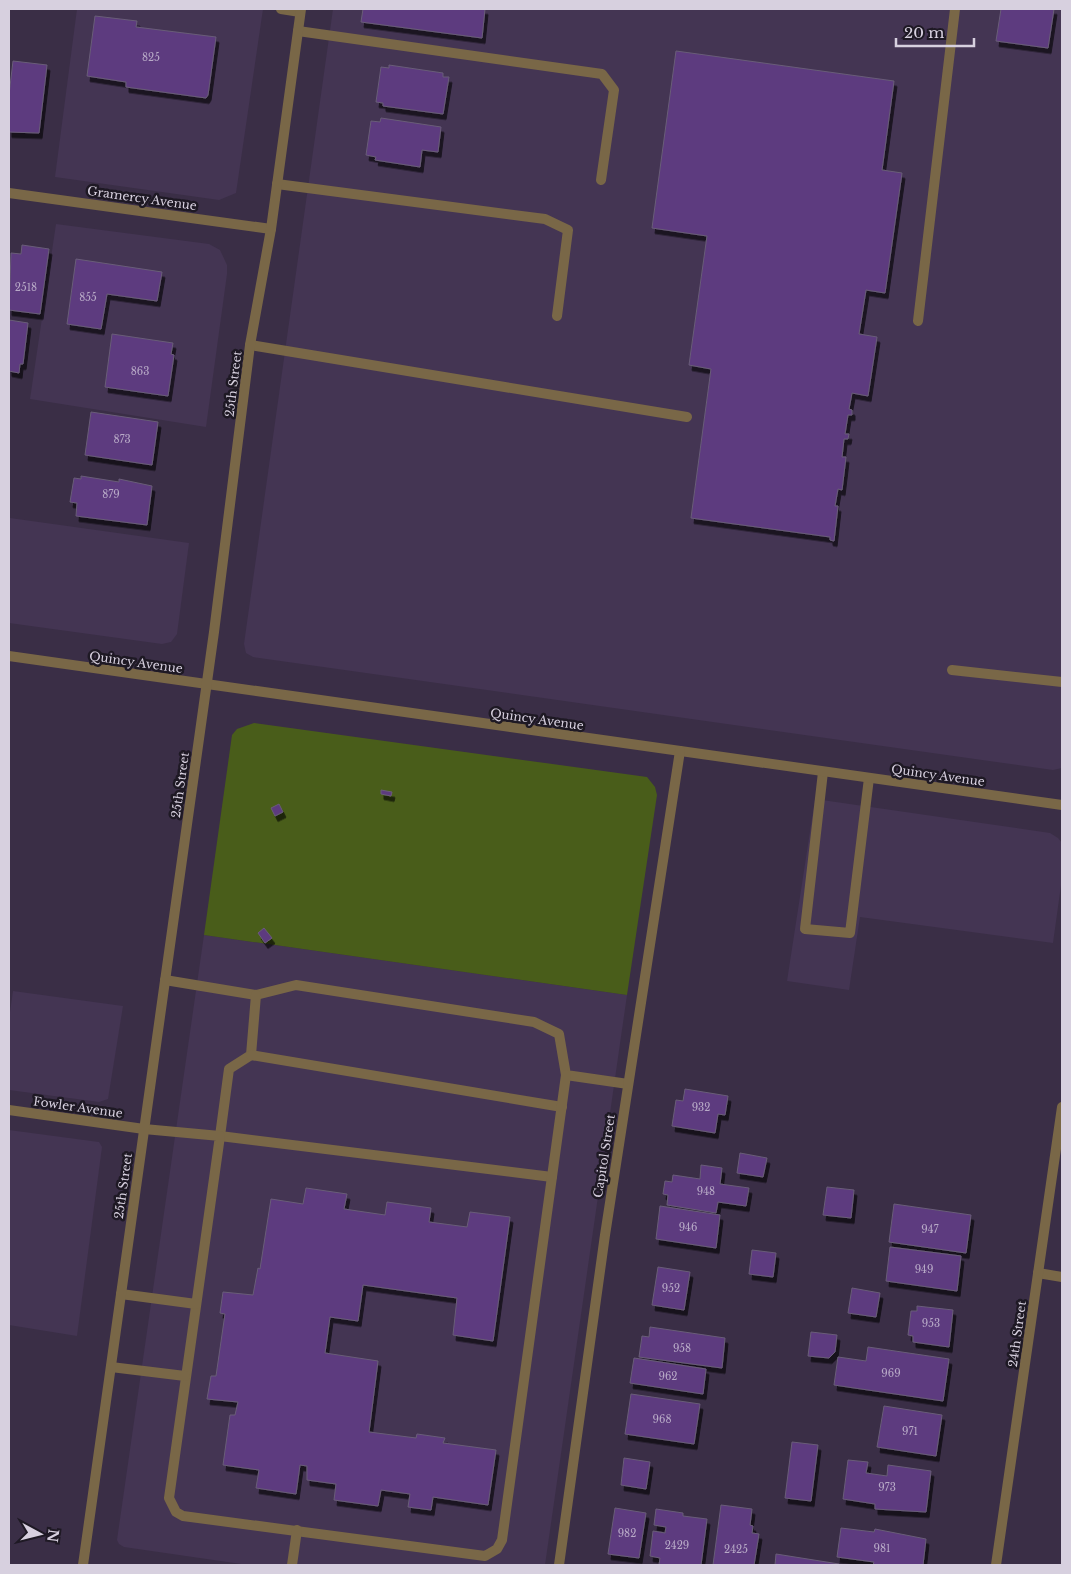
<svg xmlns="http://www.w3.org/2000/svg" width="1071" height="1574" font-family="'Libre Baskerville',serif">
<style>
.built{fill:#443553}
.green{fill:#495d1a}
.building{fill:#5d3a7f;stroke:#695d78;filter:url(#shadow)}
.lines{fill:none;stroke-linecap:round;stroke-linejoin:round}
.service{stroke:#796747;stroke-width:10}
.minor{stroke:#796747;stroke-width:10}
.tertiary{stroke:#796747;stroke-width:10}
.labels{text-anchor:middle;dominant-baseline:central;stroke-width:5;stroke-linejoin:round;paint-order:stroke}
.number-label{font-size:10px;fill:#b8aac7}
.street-label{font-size:12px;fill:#d7d0df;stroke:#1e1924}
</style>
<defs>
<filter id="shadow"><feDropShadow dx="3" dy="5.5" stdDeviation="0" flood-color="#0009"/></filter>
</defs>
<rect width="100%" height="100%" fill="#3a2e46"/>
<!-- built -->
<g class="built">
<path d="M77 9H263L236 193 219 200 55 177Z"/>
<path d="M333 9H1062V768L1053 770 253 657 246 653 244 644Z"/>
<path d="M56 224 209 244 220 250 227 265V274L206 427 30 399Z"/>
<path d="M10 518 189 543 177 634 171 642 162 644 9 623Z"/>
<path d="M815 799 1050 833 1058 838 1062 843V878L1053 943 860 917 849 990 787 981Z"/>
<path d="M204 935 627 995 545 1565H248L124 1547 119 1544 117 1540Z"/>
<path d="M13 991 123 1006 108 1099 99 1102 9 1090V1019Z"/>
<path d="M9 1130 99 1142 102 1147 77 1336 9 1325Z"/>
</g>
<!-- green -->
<path class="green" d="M254 723 647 777 655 787 657 795 627 995 204 935 232 735 237 729Z"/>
<!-- building -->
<g class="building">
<path d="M363 9H485L482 38 361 22Z"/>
<path d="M1001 9H1054L1048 48 996 41Z"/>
<path d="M95 16 137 21 136 27 216 37 208 95 206 98 126 87V82L87 76Z"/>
<path d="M676 51 894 81 882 170 902 173 885 293 866 290 859 334 877 337 868 396 852 393 849 409 852 410V415H848L845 434H849L848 439H844L842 457H846L842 490 838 489 835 506H838L834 541 830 540V537L691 518 711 369 689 365 707 236 652 228Z"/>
<path d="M13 61 47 65 39 133 9 132V95Z"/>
<path d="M389 65 443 73V77H449L443 114 383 106V103L376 102 381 67 389 68Z"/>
<path d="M381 118 441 127 438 152 422 150 420 167 375 160 376 157 366 155 371 121 380 122Z"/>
<path d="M22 245 49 249 40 314 9 310 11 253 21 254Z"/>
<path d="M76 259 162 272 157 301 107 294 101 329 67 324Z"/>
<path d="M9 320 28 323 23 364H20L19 373 9 371Z"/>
<path d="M112 334 173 343 171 354 174 355 168 396 105 387Z"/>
<path d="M91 412 158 422 152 465 85 455Z"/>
<path d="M81 476 119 482V479L152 486 147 525 76 516 77 503 70 502 74 478 81 479Z"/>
<path d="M381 790 392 792 391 796 381 794Z"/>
<path d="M279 804 283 812 275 816 271 808Z"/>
<path d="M264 928 272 938 265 943 258 933Z"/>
<path d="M685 1089 728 1096 725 1115 718 1114 715 1133 672 1126 676 1100 683 1101Z"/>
<path d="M740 1153 767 1158 763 1177 737 1173Z"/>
<path d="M701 1165 722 1168 720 1184 749 1188 746 1206 718 1202 716 1213 667 1205 668 1195 663 1194 665 1181 672 1182 673 1175 700 1179Z"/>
<path d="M827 1187 854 1190 851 1218 823 1215Z"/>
<path d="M306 1188 347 1194 344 1209 385 1215 387 1202 431 1208 429 1222 467 1227 470 1212 510 1217 493 1341 453 1335 457 1298 363 1285 358 1321 330 1317 325 1353 378 1361 369 1432 416 1438 417 1434 445 1438 443 1443 496 1450 488 1505 433 1497 431 1510 408 1507 410 1494 381 1490 378 1506 334 1500 336 1484 307 1480V1466L300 1465 296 1494 256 1488 259 1470 223 1465 230 1415H235L238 1402 207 1399 211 1376H216L225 1314 220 1313 223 1292 253 1295 258 1268 260 1269 271 1199 303 1204Z"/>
<path d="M894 1204 971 1215 966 1253 889 1242Z"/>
<path d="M660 1206 720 1215 716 1248 656 1239Z"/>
<path d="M890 1247 961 1256 957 1291 886 1281Z"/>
<path d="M752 1250 776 1253 773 1277 749 1274Z"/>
<path d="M658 1267 690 1272 684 1310 652 1305Z"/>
<path d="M852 1288 880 1293 876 1317 848 1313Z"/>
<path d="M917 1306 953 1310 949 1347 913 1342V1336L908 1335 911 1311H917Z"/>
<path d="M650 1327 725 1338 722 1368 639 1357 642 1336 649 1337Z"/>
<path d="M811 1332 837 1335 835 1352 829 1358 808 1356Z"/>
<path d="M868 1347 949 1359 943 1401 834 1385 838 1357 866 1361Z"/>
<path d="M634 1358 706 1369 703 1394 630 1383Z"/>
<path d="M631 1394 700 1404 694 1444 625 1434Z"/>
<path d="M884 1406 942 1415 936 1456 877 1447Z"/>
<path d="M792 1442 818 1445 811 1501 785 1498Z"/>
<path d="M624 1458 650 1462 646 1489 621 1485Z"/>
<path d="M848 1460 868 1462 866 1473 887 1476 888 1465 931 1471 926 1512 875 1509V1504L843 1499Z"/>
<path d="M721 1505 752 1509 750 1525 753 1526 752 1533 759 1534 754 1565H713Z"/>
<path d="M615 1508 646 1513 639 1558 608 1554Z"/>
<path d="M656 1509 683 1513V1516L707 1519 701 1565H659L660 1558 650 1556 653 1531 665 1533 666 1527 654 1525Z"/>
<path d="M841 1528 874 1532 875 1529 926 1539 923 1565H873L874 1562 837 1557Z"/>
<path d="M776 1554 839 1564V1565H775Z"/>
</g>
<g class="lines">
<!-- service -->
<g class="service">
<path d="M281 9 300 12"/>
<path d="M298 31 602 74 614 90 601 180"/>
<path d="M277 184 545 219 568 230 557 316"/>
<path d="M918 321 955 9"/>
<path d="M250 345 687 417"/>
<path d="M952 670 1062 682"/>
<path d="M823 772 805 929 850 933 869 778"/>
<path d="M165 980 256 995 296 985 534 1022 559 1034 566 1075 628 1084"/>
<path d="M256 995 251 1055 229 1069 220 1136 552 1177"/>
<path d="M251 1055 562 1107"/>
<path d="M144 1129 220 1136 169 1498 176 1512 183 1516 485 1556 497 1549 502 1540 566 1075"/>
<path d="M121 1294 196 1304"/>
<path d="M111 1367 185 1376"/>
<path d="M292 1565 297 1530"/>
</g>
<!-- minor -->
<g class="minor">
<path d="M9 193 271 229"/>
<path d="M9 656 1062 805"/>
<path d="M9 1110 144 1129"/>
<path d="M1038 1273 1062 1277"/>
<path d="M83 1565 214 632 250 345 271 229 301 9"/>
<path d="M559 1565 605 1235 680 751"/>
</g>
<!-- tertiary -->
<path class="tertiary" d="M996 1565 1062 1107"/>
</g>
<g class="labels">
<!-- number labels -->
<g class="number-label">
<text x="151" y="57">825</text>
<text x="26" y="287">2518</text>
<text x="88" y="297">855</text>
<text x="140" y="371">863</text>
<text x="122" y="439">873</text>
<text x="111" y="494">879</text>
<text x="701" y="1107">932</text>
<text x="706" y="1191">948</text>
<text x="688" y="1227">946</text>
<text x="930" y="1229">947</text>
<text x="924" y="1269">949</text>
<text x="671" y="1288">952</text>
<text x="931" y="1323">953</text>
<text x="682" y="1348">958</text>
<text x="891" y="1373">969</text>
<text x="668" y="1376">962</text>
<text x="662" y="1419">968</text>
<text x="910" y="1431">971</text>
<text x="887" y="1487">973</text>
<text x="627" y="1533">982</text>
<text x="677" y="1545">2429</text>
<text x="882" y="1548">981</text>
<text x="736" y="1549">2425</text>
</g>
<!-- street labels -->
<g class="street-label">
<text transform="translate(142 198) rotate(8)">Gramercy Avenue</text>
<text transform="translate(233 384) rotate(-83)">25th Street</text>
<text transform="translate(136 662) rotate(8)">Quincy Avenue</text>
<text transform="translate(537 719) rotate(8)">Quincy Avenue</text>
<text transform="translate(938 775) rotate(8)">Quincy Avenue</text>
<text transform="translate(180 785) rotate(-82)">25th Street</text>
<text transform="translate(78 1107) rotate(8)">Fowler Avenue</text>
<text transform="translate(604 1156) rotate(-81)">Capitol Street</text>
<text transform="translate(123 1186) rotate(-82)">25th Street</text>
<text transform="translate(1017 1334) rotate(-82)">24th Street</text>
</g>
</g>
<!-- border -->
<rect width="1071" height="1574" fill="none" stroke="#d7d0df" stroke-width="20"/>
<!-- north arrow -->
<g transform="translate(40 1534) rotate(97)" stroke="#1e1924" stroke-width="4" paint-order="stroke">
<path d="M0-4L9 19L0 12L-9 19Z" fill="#d7d0df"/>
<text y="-8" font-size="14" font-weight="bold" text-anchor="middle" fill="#d7d0df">N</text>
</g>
<!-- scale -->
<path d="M896 38v8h78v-8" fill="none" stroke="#d7d0df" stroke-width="2.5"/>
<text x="904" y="38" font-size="15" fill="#d7d0df" stroke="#1e1924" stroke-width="4" paint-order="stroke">20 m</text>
</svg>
